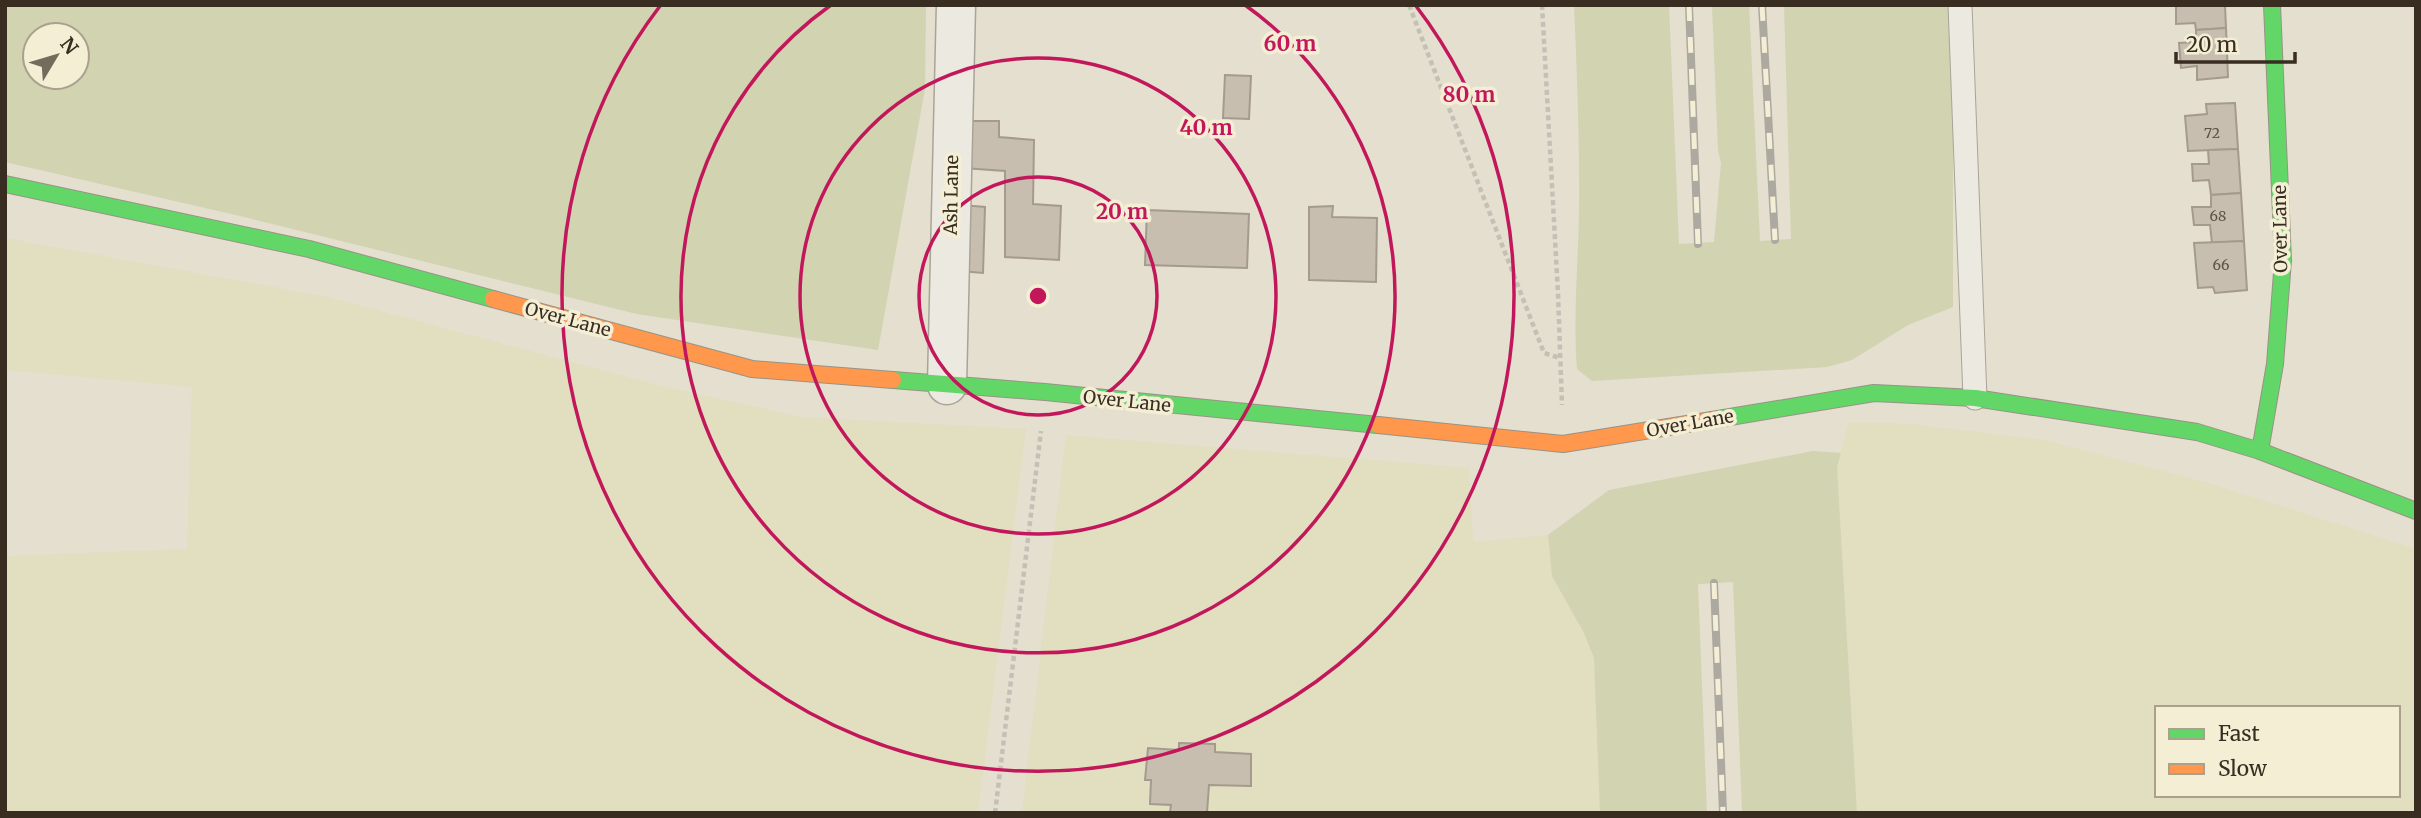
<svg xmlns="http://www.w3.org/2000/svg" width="2421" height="818" font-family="Merriweather,serif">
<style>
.farmland{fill:#e2dec0;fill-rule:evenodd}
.green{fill:#d1d3b1;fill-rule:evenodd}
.building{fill:#c7beaf;stroke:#a49b8e;stroke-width:2}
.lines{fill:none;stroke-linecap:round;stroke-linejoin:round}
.lane-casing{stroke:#a9a498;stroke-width:25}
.street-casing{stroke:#a9a498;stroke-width:41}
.fast-casing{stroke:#999387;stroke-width:18}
.slow-casing{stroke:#999387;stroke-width:18}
.path{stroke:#c5c0b6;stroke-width:4.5;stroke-dasharray:5 3.5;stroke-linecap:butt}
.lane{stroke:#ece9e0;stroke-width:23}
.street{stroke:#ece9e0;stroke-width:38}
.fast{stroke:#63d668;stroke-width:16}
.slow{stroke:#ff974d;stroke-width:16}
.rail-casing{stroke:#aca9a0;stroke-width:8}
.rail{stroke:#f4eed5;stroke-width:5;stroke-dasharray:16;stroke-linecap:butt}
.ring{fill:none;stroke:#c2185b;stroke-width:3.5}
.labels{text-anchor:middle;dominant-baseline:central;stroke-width:7;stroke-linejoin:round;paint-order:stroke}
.number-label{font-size:14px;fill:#5c5144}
.street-label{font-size:18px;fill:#382d20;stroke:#f4eed5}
.centre{fill:#c2185b;stroke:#f4eed5;stroke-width:3.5}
.ring-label{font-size:21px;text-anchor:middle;font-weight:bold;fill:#c2185b;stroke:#f4eed5;stroke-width:7;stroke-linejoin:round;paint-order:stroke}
</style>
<rect width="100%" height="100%" fill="#e4dfce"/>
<!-- farmland -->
<g class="farmland">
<path d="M5 238 328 297 661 386 801 417 1026 429 978 813H5V556L187 549 192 387 5 370Z"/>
<path d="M1849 422 1911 424 2044 440 2205 482 2416 549V813H1857L1837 467ZM2157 708H2398V795H2157Z"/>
<path d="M1066 435 1469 468 1473 542 1548 535 1552 576 1584 633 1594 658 1600 813H1022Z"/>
</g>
<!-- green -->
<g class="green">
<path d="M5 5H926L925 89 878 350 637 314 240 216 5 162ZM35 35H77V77H35Z"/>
<path d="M1574 5H1669L1679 244 1714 242 1721 163 1718 150 1712 5H1749L1760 241 1791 239 1784 5H1949L1953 96V307L1908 325 1852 360 1827 367 1592 381 1577 369C1573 317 1578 266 1579 214 1580 144 1577 75 1574 5Z"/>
<path d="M1813 451 1841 453 1837 467 1857 813H1742L1733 582 1698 584 1707 813H1600L1594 658 1584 633 1552 576 1548 535 1609 490Z"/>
</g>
<!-- building -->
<g class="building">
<path d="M2176 5H2225L2226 28 2196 30 2195 23 2176 24Z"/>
<path d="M2226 28 2228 77 2197 80V66L2181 68 2179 43 2196 42V30Z"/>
<path d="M1225 75 1251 76 1249 119 1223 118Z"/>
<path d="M2235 103 2238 149 2188 151 2185 116 2207 114 2206 104Z"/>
<path d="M964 121H999V137L1034 140 1033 204 1061 206 1059 260 1005 257V171L963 168Z"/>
<path d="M2238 149 2241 193 2211 195 2209 180 2193 181 2192 164H2209L2208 150Z"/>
<path d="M2241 193 2244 241 2212 243 2210 225H2194L2192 207H2211V195Z"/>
<path d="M962 205 985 207 983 273 960 271Z"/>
<path d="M1333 206 1332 217 1377 218 1376 282 1309 280V207Z"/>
<path d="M1147 210 1249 214 1247 268 1145 265Z"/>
<path d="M2244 241 2247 290 2215 293 2213 287 2198 288 2194 243Z"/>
<path d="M1179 743 1215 744V752L1251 754V786L1209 785 1207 813 1170 812 1171 805 1150 804 1151 780H1145L1148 748 1179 750Z"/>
</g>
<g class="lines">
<defs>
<path id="lane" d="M1960 5 1975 398"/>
<path id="street" d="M947 385 956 5"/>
<g id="fast">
<path d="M5 184 309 249 493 299"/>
<path d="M893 380 1045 392 1378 425"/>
<path d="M1712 420 1874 393 1975 398 2197 432 2260 451 2416 511"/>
<path d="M2260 451 2275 364 2283 260 2272 5"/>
</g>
<g id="slow">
<path d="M493 299 752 369 893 380"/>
<path d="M1378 425 1563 444 1712 420"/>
</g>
</defs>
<!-- lane casing -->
<use href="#lane" class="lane-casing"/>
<!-- street casing -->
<use href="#street" class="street-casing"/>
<!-- fast casing -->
<use href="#fast" class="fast-casing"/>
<!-- slow casing -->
<use href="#slow" class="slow-casing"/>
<!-- path -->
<g class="path">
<path d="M1409 5 1544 353 1560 358"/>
<path d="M1542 5 1558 293 1562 405"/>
<path d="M995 813 1041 431"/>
</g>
<!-- lane -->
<use href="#lane" class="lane"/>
<!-- street -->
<use href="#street" class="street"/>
<!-- fast -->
<use href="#fast" class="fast"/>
<!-- slow -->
<use href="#slow" class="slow"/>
<defs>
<g id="rail">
<path d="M1689 5 1698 244"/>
<path d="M1762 5 1775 240"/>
<path d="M1714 583 1723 813"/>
</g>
</defs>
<!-- rail casing -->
<use href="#rail" class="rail-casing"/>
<!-- rail -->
<use href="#rail" class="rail"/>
</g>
<!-- distance rings -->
<g class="ring">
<circle cx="1038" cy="296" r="119"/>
<circle cx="1038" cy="296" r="238"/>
<path d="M1245 5A357 357 0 1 1 831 5"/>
<path d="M1416 6A476 476 0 1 1 660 6"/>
</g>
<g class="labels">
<!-- number labels -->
<g class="number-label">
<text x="2212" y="133">72</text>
<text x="2218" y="216">68</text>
<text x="2221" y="265">66</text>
</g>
<!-- street labels -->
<g class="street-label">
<text transform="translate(951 195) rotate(-89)">Ash Lane</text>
<text transform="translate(2280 229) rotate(-91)">Over Lane</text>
<text transform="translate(568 319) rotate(15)">Over Lane</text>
<text transform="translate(1127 401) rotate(6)">Over Lane</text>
<text transform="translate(1690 423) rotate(-10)">Over Lane</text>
</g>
</g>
<circle cx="1038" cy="296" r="10" class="centre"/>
<g class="ring-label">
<text x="1290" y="51">60 m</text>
<text x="1469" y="102">80 m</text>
<text x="1206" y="135">40 m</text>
<text x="1122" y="219">20 m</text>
</g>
<!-- border -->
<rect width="2421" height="818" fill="none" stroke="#382d20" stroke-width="14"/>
<!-- legend -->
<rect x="2155" y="706" width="245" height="91" fill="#f4eed5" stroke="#a9a18d" stroke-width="2"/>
<rect x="2169" y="729" width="35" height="10" fill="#63d668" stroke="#a9a18d" stroke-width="2"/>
<text x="2218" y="741" font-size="21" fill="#382d20">Fast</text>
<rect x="2169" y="764" width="35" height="10" fill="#ff974d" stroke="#a9a18d" stroke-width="2"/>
<text x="2218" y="776" font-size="21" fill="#382d20">Slow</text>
<!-- north arrow -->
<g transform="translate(56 56) rotate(52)"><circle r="33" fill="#f4eed5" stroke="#a9a18d" stroke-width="2"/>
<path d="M0-5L12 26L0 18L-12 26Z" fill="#746b5d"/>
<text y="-10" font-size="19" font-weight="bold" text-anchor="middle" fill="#382d20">N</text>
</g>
<!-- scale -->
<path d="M2176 52v10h119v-10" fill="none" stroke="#382d20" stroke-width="3.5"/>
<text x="2186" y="52" font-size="21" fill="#382d20" stroke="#f4eed5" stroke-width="5" paint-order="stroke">20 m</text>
</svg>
